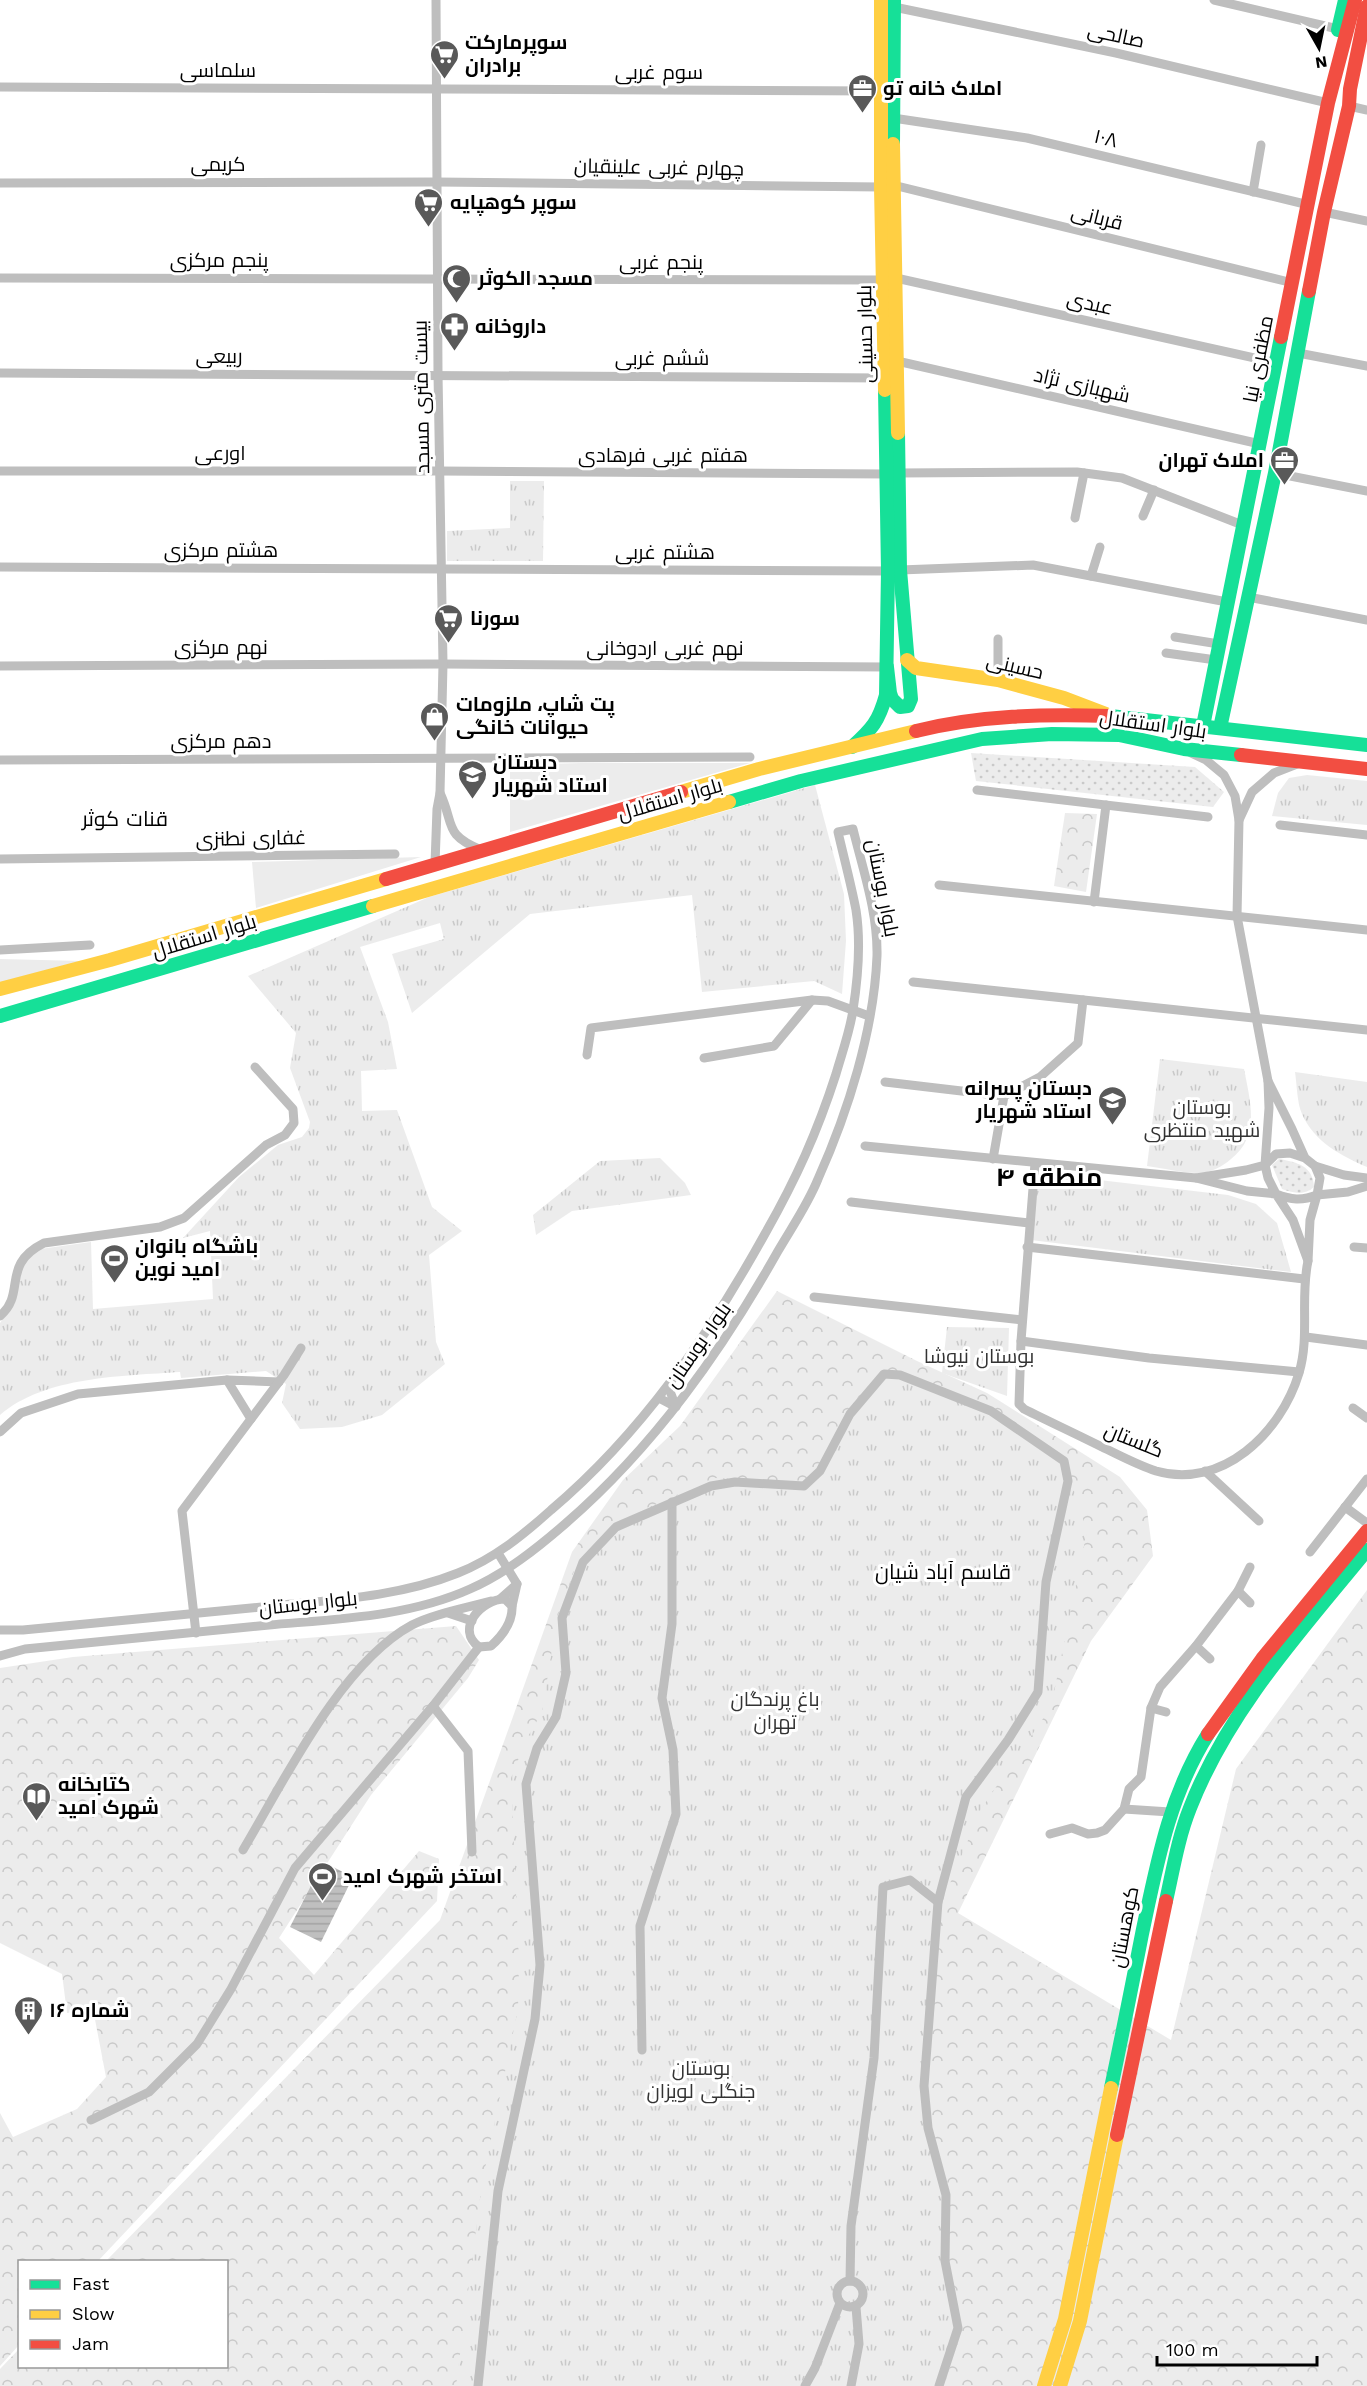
<svg xmlns="http://www.w3.org/2000/svg" width="1367" height="2386" font-family="'Work Sans',Cairo,sans-serif">
<style>
.grass{fill:url(#grass-dots)}
.forest{fill:url(#forest-crowns)}
.park{fill:url(#park-tufts)}
.garden{fill:#ececec}
.water{fill:url(#water-rules)}
.lines{fill:none;stroke-linecap:round;stroke-linejoin:round}
.street{stroke:#bebebe;stroke-width:9}
.fast{stroke:#16e098;stroke-width:14}
.slow{stroke:#ffcf43;stroke-width:14}
.jam{stroke:#f24e42;stroke-width:14}
.labels{text-anchor:middle;dominant-baseline:central;stroke-width:6;stroke-linejoin:round;paint-order:stroke}
.street-label{font-size:20px;fill:#000;stroke:#fff}
.poi-label{font-size:20px;font-weight:bold;fill:#000;stroke:#fff;text-anchor:start}
.park-label{font-size:20px;fill:#333;stroke:#fff}
.neighbourhood-label{font-size:21px;fill:#000;stroke:#fff}
.district-label{font-size:26px;font-weight:bold;fill:#000;stroke:#fff}
</style>
<defs>
<pattern id="grass-dots" width="8" height="8" patternUnits="userSpaceOnUse" patternTransform="scale(1.5)"><rect width="8" height="8" fill="#ececec"/><path d="M2 2h.1M6 6h.1" fill="none" stroke="#c9c9c9" stroke-width="1.8" stroke-linecap="round"/></pattern>
<pattern id="forest-crowns" width="20" height="18" patternUnits="userSpaceOnUse" patternTransform="scale(1.5)"><rect width="20" height="18" fill="#ececec"/><path d="M2 6a3 3 0 1 1 6 0M12 15a3 3 0 1 1 6 0" fill="none" stroke="#c9c9c9"/></pattern>
<pattern id="park-tufts" width="24" height="20" patternUnits="userSpaceOnUse" patternTransform="scale(1.5)"><rect width="24" height="20" fill="#ececec"/><path d="M3 7l-1-3M5 7V3M7 7l1-3M15 17l-1-3M17 17v-4M19 17l1-3" fill="none" stroke="#c9c9c9"/></pattern>
<pattern id="water-rules" width="6" height="5" patternUnits="userSpaceOnUse" patternTransform="scale(1.5)"><rect width="6" height="5" fill="#bfbfbf"/><path d="M0 2.5h6" fill="none" stroke="#a2a2a2"/></pattern>
</defs>
<rect width="100%" height="100%" fill="#fff"/>
<!-- grass -->
<g class="grass">
<path d="M971 753 1195 767 1224 792 1213 807 976 781Z"/>
<path d="M1279 1159C1297 1162 1313 1166 1314 1187 1304 1196 1294 1193 1282 1189L1272 1165Z"/>
</g>
<!-- forest -->
<g class="forest">
<path d="M1065 813 1097 814 1086 892 1054 886Z"/>
<path d="M777 1291 917 1361 987 1393 1120 1477 1147 1510 1153 1556 1091 1641 958 1913 1171 2040 1236 1769 1367 1590V2386H0V2369L19 2349 20 2366H226V2262L106 2261 440 1920 572 1552 623 1480 680 1426Z"/>
<path d="M456 1626 479 1660 468 1678 371 1795 279 1938 314 1975 419 1851 439 1859 437 1901 98 2261 20 2262 19 2345 0 2366V2113L13 2137 77 2109 106 2077 93 2009 67 2013 62 1974 0 1943V1668L73 1657Z"/>
</g>
<!-- park -->
<g class="park">
<path d="M510 481H544L543 561H447V531L510 528Z"/>
<path d="M1307 775 1367 781V825L1272 816 1278 793 1289 778Z"/>
<path d="M815 785 844 894 846 941 842 994 814 981 702 992 692 895 530 914 412 1013 392 954 444 939 440 923 360 947 388 1022 397 1069 361 1071 362 1111 397 1110 432 1207 462 1231 429 1255 436 1342 445 1364 382 1415 342 1427 300 1429 282 1403 286 1384 266 1371 181 1378 180 1372C124 1376 45 1376 0 1415V1323L12 1307 21 1261 40 1249 91 1242 93 1309 213 1299 210 1231 183 1238 239 1177 278 1145 302 1137 309 1128 310 1122 290 1068 296 1033 248 976 429 897Z"/>
<path d="M1160 1059 1244 1069C1250 1101 1261 1136 1231 1159 1222 1167 1210 1173 1198 1173 1181 1173 1163 1168 1147 1166Z"/>
<path d="M1295 1072 1367 1082V1167C1342 1156 1314 1142 1302 1114 1297 1103 1297 1085 1295 1072Z"/>
<path d="M660 1158 685 1183 691 1195 572 1211 536 1235 533 1215 600 1161Z"/>
<path d="M1039 1173 1228 1195 1256 1204 1277 1223 1291 1272 1031 1240Z"/>
<path d="M947 1327 1009 1328 1007 1396 942 1373Z"/>
<path d="M882 1370 900 1372 992 1406 1064 1460 1087 1531 1051 1707 981 1809 941 1905 928 2086 932 2125 949 2194V2261L962 2329 944 2386H456L482 2183 518 2009 519 1962 511 1778 526 1740 542 1712 557 1618 578 1560 613 1523 715 1478 802 1482 817 1469 846 1412Z"/>
</g>
<!-- garden -->
<g class="garden">
<path d="M582 763H750L510 832V765Z"/>
<path d="M421 857 256 908 252 862Z"/>
<path d="M0 959 82 961 0 985Z"/>
</g>
<!-- water -->
<path class="water" d="M323 1862 353 1877 321 1942 290 1927Z"/>
<g class="lines">
<!-- street -->
<g class="street">
<path d="M1214 0 1338 29"/>
<path d="M894 7 1116 53 1328 103"/>
<path d="M0 87 881 91"/>
<path d="M1349 106 1367 110"/>
<path d="M893 118 1027 138 1309 205"/>
<path d="M0 183 437 182 881 187"/>
<path d="M893 185 1293 283"/>
<path d="M1253 192 1261 145"/>
<path d="M1324 212 1367 221"/>
<path d="M0 278 884 280"/>
<path d="M896 278 1277 363"/>
<path d="M1298 353 1367 366"/>
<path d="M897 361 1260 444"/>
<path d="M0 373 885 378"/>
<path d="M0 471H439L887 474"/>
<path d="M898 473 1077 472 1122 478 1245 526"/>
<path d="M1275 473 1367 491"/>
<path d="M1143 516 1154 490"/>
<path d="M1075 518 1084 473"/>
<path d="M0 567 888 571"/>
<path d="M900 570 1033 565 1227 602"/>
<path d="M1091 576 1100 547"/>
<path d="M1248 597 1367 620"/>
<path d="M1175 637 1219 644"/>
<path d="M998 639V680"/>
<path d="M1166 653 1216 660"/>
<path d="M0 666 443 664 887 667"/>
<path d="M1191 753 1206 760 1224 775 1235 796 1239 820 1237 916 1268 1081"/>
<path d="M0 760 750 757"/>
<path d="M977 790 1208 817"/>
<path d="M440 793C455 825 443 834 481 850"/>
<path d="M1239 820 1252 792 1274 773 1297 764"/>
<path d="M1280 825 1367 835"/>
<path d="M0 859 395 854"/>
<path d="M435 864 437 809 440 793 443 664 438 374 436 0"/>
<path d="M939 885 1367 930"/>
<path d="M1094 902 1106 805"/>
<path d="M0 950 90 945"/>
<path d="M913 982 1367 1030"/>
<path d="M587 1055 591 1028 812 1000 828 1001 869 1016"/>
<path d="M704 1058 774 1046 812 1000"/>
<path d="M885 1082 1004 1096"/>
<path d="M865 1146 1196 1178"/>
<path d="M1305 1158 1292 1129 1268 1081 1269 1108 1265 1165 1268 1178 1276 1194C1291 1200 1302 1201 1317 1195L1320 1178 1315 1166 1305 1158 1290 1153 1276 1154 1265 1165 1246 1170 1196 1178 1247 1191 1276 1194 1293 1220 1308 1261 1310 1220 1317 1195 1348 1192 1367 1186"/>
<path d="M993 1159 1004 1096 1040 1077 1078 1043 1083 1000"/>
<path d="M1035 1163 1021 1341 1019 1404 1024 1409C1050 1422 1076 1434 1102 1447 1119 1455 1137 1465 1156 1471 1222 1490 1281 1433 1299 1373 1310 1336 1300 1298 1308 1261"/>
<path d="M1315 1166 1344 1175 1367 1178"/>
<path d="M851 1202 1029 1223"/>
<path d="M1027 1247 1304 1279"/>
<path d="M1354 1247 1367 1248"/>
<path d="M814 1297 1022 1320"/>
<path d="M0 1316C27 1293 0 1265 44 1243L160 1227 184 1218 266 1145 285 1135 294 1123 293 1109 255 1067"/>
<path d="M1306 1337 1367 1345"/>
<path d="M1021 1341 1149 1358 1299 1372"/>
<path d="M659 1398 676 1407 668 1386"/>
<path d="M1353 1408 1367 1418"/>
<path d="M251 1419 227 1380 279 1382"/>
<path d="M0 1432 21 1413 78 1394 227 1380"/>
<path d="M1205 1471 1259 1521"/>
<path d="M1345 1507 1367 1523"/>
<path d="M1310 1552 1367 1479"/>
<path d="M498 1553 517 1584"/>
<path d="M1238 1591 1250 1603"/>
<path d="M500 1599 517 1584 512 1606"/>
<path d="M505 1599 512 1606C513 1622 502 1636 491 1646L479 1647C455 1629 481 1599 505 1599Z"/>
<path d="M448 1613 472 1621"/>
<path d="M0 1630H23C103 1622 182 1615 262 1607 328 1600 396 1598 458 1573 494 1559 523 1535 551 1510 642 1433 709 1335 766 1232 796 1179 817 1133 836 1074 842 1053 850 1031 853 1010 858 978 861 942 856 910 851 884 844 858 838 832L853 829C863 870 878 913 877 956 874 1030 848 1112 818 1179 808 1204 792 1227 778 1251 721 1352 654 1447 565 1524 536 1549 506 1573 470 1589 408 1617 336 1619 269 1625 188 1633 106 1641 25 1649L0 1656"/>
<path d="M196 1633 182 1511 284 1375 301 1348"/>
<path d="M1196 1646 1210 1659"/>
<path d="M433 1706 468 1751 472 1852"/>
<path d="M1151 1708 1166 1712"/>
<path d="M1124 1809 1170 1812"/>
<path d="M1050 1834 1072 1828 1088 1834 1097 1833 1105 1830 1124 1809 1129 1789 1141 1777 1151 1708 1160 1687 1196 1646 1238 1591 1250 1567"/>
<path d="M243 1850C284 1781 341 1663 412 1625 433 1614 466 1608 491 1601"/>
<path d="M642 2050 640 1926 676 1814 673 1750 662 1698 672 1624V1502"/>
<path d="M91 2120 149 2092 197 2044 231 1989 295 1868 433 1706 479 1647"/>
<circle cx="850" cy="2294" r="13"/>
<path d="M850 2281 851 2226 874 2058 883 1887 910 1880 938 1902"/>
<path d="M478 2386 498 2191 535 2019 540 1965 526 1784 537 1748 556 1717 566 1673 562 1618 583 1562 616 1527 711 1486 735 1482 804 1486 820 1471 850 1414 884 1374 900 1375 991 1411 1064 1461 1068 1481 1046 1582 1038 1692 1008 1740 966 1797 938 1902 924 2086 928 2128 946 2195 945 2261 958 2328 939 2386"/>
<path d="M805 2386 815 2368 840 2303"/>
<path d="M851 2386 859 2344 856 2307"/>
</g>
<!-- fast -->
<g class="fast">
<path d="M1338 30 1345 0"/>
<path d="M893 144 894 0"/>
<path d="M887 667 890 693 892 699 900 707 908 706 911 699 900 570 898 433"/>
<path d="M1110 716 1367 745"/>
<path d="M1203 726 1281 337"/>
<path d="M1220 728 1275 473 1309 291"/>
<path d="M852 747C872 729 879 721 886 695L888 571 885 390"/>
<path d="M729 802 801 781 982 739 1052 734 1119 735 1184 749 1241 755"/>
<path d="M0 1016 373 906"/>
<path d="M1166 1901C1173 1870 1178 1838 1190 1808 1228 1710 1301 1631 1367 1550"/>
<path d="M1111 2088C1122 2036 1132 1985 1142 1934 1157 1863 1169 1796 1208 1734"/>
</g>
<!-- slow -->
<g class="slow">
<path d="M881 0V187L885 390"/>
<path d="M893 144 898 433"/>
<path d="M907 660 916 668 998 680 1064 698 1106 714"/>
<path d="M681 792 759 769 916 731"/>
<path d="M373 906 729 802"/>
<path d="M0 989 110 960 386 879"/>
<path d="M1044 2386 1065 2319 1111 2088"/>
<path d="M1060 2386 1080 2321 1117 2135"/>
</g>
<!-- jam -->
<g class="jam">
<path d="M1309 291 1324 212 1349 106 1350 89 1367 6"/>
<path d="M1281 337 1328 103 1355 0"/>
<path d="M916 731C980 715 1044 714 1110 716"/>
<path d="M1241 755 1367 769"/>
<path d="M386 879 681 792"/>
<path d="M1208 1734 1262 1659 1367 1531"/>
<path d="M1117 2135 1166 1901"/>
</g>
</g>
<!-- icons -->
<defs>
<symbol id="supermarket-pin" viewBox="-11 -11 22 30"><path d="M0 17L-7.5 6A9.5 9.5 0 1 1 7.5 6Z" fill="#595959" stroke="#fff"/><path d="M-6-5.5h2.5l.6 2H6L4.5 2H-2.5L-4.4-4H-6ZM-1.5 3.2a1.3 1.3 0 1 0 .1 0ZM3 3.2a1.3 1.3 0 1 0 .1 0Z" fill="#fff"/></symbol>
<symbol id="office-pin" viewBox="-11 -11 22 30"><path d="M0 17L-7.5 6A9.5 9.5 0 1 1 7.5 6Z" fill="#595959" stroke="#fff"/><path d="M-6-3h4V-5.5h4V-3h4V5H-6ZM-1-4.5V-3h2v-1.5ZM-6 0V1H6V0Z" fill="#fff"/></symbol>
<symbol id="mosque-pin" viewBox="-11 -11 22 30"><path d="M0 17L-7.5 6A9.5 9.5 0 1 1 7.5 6Z" fill="#595959" stroke="#fff"/><path d="M3.5-4.9A6 6 0 1 0 3.5 4.9A5 5 0 1 1 3.5-4.9Z" fill="#fff"/></symbol>
<symbol id="pharmacy-pin" viewBox="-11 -11 22 30"><path d="M0 17L-7.5 6A9.5 9.5 0 1 1 7.5 6Z" fill="#595959" stroke="#fff"/><path d="M-2-6h4v4h4v4h-4v4h-4v-4h-4v-4h4Z" fill="#fff"/></symbol>
<symbol id="shop-pin" viewBox="-11 -11 22 30"><path d="M0 17L-7.5 6A9.5 9.5 0 1 1 7.5 6Z" fill="#595959" stroke="#fff"/><path d="M-5-2.5h2.3a2.7 3.5 0 0 1 5.4 0H5L5.5 6h-11ZM-1.5-2.5h3a1.5 2.3 0 0 0-3 0Z" fill="#fff"/></symbol>
<symbol id="school-pin" viewBox="-11 -11 22 30"><path d="M0 17L-7.5 6A9.5 9.5 0 1 1 7.5 6Z" fill="#595959" stroke="#fff"/><path d="M0-5L7-2L0 1L-7-2ZM-4 1L0 2.5L4 1V4Q0 6-4 4Z" fill="#fff"/></symbol>
<symbol id="stadium-pin" viewBox="-11 -11 22 30"><path d="M0 17L-7.5 6A9.5 9.5 0 1 1 7.5 6Z" fill="#595959" stroke="#fff"/><path d="M0-5a6.5 5 0 1 0 0 10a6.5 5 0 1 0 0-10ZM-3.5-1.8h7v3.6h-7Z" fill="#fff"/></symbol>
<symbol id="library-pin" viewBox="-11 -11 22 30"><path d="M0 17L-7.5 6A9.5 9.5 0 1 1 7.5 6Z" fill="#595959" stroke="#fff"/><path d="M-6-4Q-3-5.5-.7-3.5V5Q-3 3-6 4ZM6-4Q3-5.5 .7-3.5V5Q3 3 6 4Z" fill="#fff"/></symbol>
<symbol id="building-pin" viewBox="-11 -11 22 30"><path d="M0 17L-7.5 6A9.5 9.5 0 1 1 7.5 6Z" fill="#595959" stroke="#fff"/><path d="M-4-6H4V6H1V3H-1V6H-4ZM-2.5-4.3h1.7v1.8h-1.7ZM.8-4.3h1.7v1.8H.8ZM-2.5-1h1.7V.8h-1.7ZM.8-1h1.7V.8H.8Z" fill="#fff"/></symbol>
</defs>
<g fill-rule="evenodd">
<use href="#supermarket-pin" x="428" y="38" width="33" height="45"/>
<use href="#office-pin" x="846" y="72" width="33" height="45"/>
<use href="#supermarket-pin" x="412" y="186" width="33" height="45"/>
<use href="#mosque-pin" x="440" y="262" width="33" height="45"/>
<use href="#pharmacy-pin" x="438" y="310" width="33" height="45"/>
<use href="#office-pin" x="1268" y="444" width="33" height="45"/>
<use href="#supermarket-pin" x="432" y="602" width="33" height="45"/>
<use href="#shop-pin" x="418" y="700" width="33" height="45"/>
<use href="#school-pin" x="456" y="758" width="33" height="45"/>
<use href="#school-pin" x="1096" y="1084" width="33" height="45"/>
<use href="#stadium-pin" x="98" y="1242" width="33" height="45"/>
<use href="#library-pin" x="20" y="1780" width="33" height="45"/>
<use href="#stadium-pin" x="306" y="1860" width="33" height="45"/>
<use href="#building-pin" x="12" y="1994" width="33" height="45"/>
</g>
<g class="labels">
<!-- street labels -->
<g class="street-label">
<text transform="translate(1116 35) rotate(12)">صالحی</text>
<text x="218" y="70">سلماسی</text>
<text x="659" y="72">سوم غربی</text>
<text transform="translate(1106 138) rotate(13)">۱۰۸</text>
<text x="218" y="164">کریمی</text>
<text transform="translate(659 167) rotate(1)">چهارم غربی علینقیان</text>
<text transform="translate(1097 217) rotate(14)">قربانی</text>
<text x="219" y="260">پنجم مرکزی</text>
<text x="661" y="262">پنجم غربی</text>
<text transform="translate(1090 303) rotate(13)">عبدی</text>
<text transform="translate(865 334) rotate(-91)">بلوار حسینی</text>
<text x="219" y="356">ربیعی</text>
<text x="662" y="358">ششم غربی</text>
<text transform="translate(1258 359) rotate(-79)">مظفری نیا</text>
<text transform="translate(1082 385) rotate(13)">شهبازی نژاد</text>
<text transform="translate(421 397) rotate(-91)">بیست متری مسجد</text>
<text x="220" y="453">اورعی</text>
<text x="663" y="455">هفتم غربی فرهادی</text>
<text x="221" y="550">هشتم مرکزی</text>
<text x="665" y="552">هشتم غربی</text>
<text x="221" y="647">نهم مرکزی</text>
<text x="665" y="648">نهم غربی اردوخانی</text>
<text transform="translate(1015 666) rotate(13)">حسینی</text>
<text transform="translate(1153 724) rotate(8)">بلوار استقلال</text>
<text x="221" y="741">دهم مرکزی</text>
<text transform="translate(670 799) rotate(-16)">بلوار استقلال</text>
<text transform="translate(251 838) rotate(-1)">غفاری نطنزی</text>
<text transform="translate(883 888) rotate(79)">بلوار بوستان</text>
<text transform="translate(204 936) rotate(-17)">بلوار استقلال</text>
<text transform="translate(698 1345) rotate(-55)">بلوار بوستان</text>
<text transform="translate(1134 1440) rotate(22)">گلستان</text>
<text transform="translate(308 1603) rotate(-6)">بلوار بوستان</text>
<text transform="translate(1124 1927) rotate(-79)">کوهستان</text>
</g>
<!-- poi labels -->
<g class="poi-label">
<text x="465" y="42">سوپرمارکت<tspan x="465" dy="23">برادران</tspan></text>
<text x="883" y="88">املاک خانه تو</text>
<text x="450" y="202">سوپر کوهپایه</text>
<text x="478" y="278">مسجد الکوثر</text>
<text x="475" y="326">داروخانه</text>
<text x="1264" y="460" text-anchor="end">املاک تهران</text>
<text x="470" y="618">سورنا</text>
<text x="456" y="704">پت شاپ، ملزومات<tspan x="456" dy="23">حیوانات خانگی</tspan></text>
<text x="493" y="762">دبستان<tspan x="493" dy="23">استاد شهریار</tspan></text>
<text x="1092" y="1088" text-anchor="end">دبستان پسرانه<tspan x="1092" dy="23">استاد شهريار</tspan></text>
<text x="135" y="1246">باشگاه بانوان<tspan x="135" dy="23">امید نوین</tspan></text>
<text x="58" y="1784">کتابخانه<tspan x="58" dy="23">شهرک امید</tspan></text>
<text x="343" y="1876">استخر شهرک امید</text>
<text x="49" y="2010">شماره ۱۶</text>
</g>
<!-- park labels -->
<g class="park-label">
<text x="1202" y="1107">بوستان<tspan x="1202" dy="23">شهید منتظری</tspan></text>
<text x="979" y="1356">بوستان نیوشا</text>
<text x="775" y="1699">باغ پرندگان<tspan x="775" dy="23">تهران</tspan></text>
<text x="701" y="2068">بوستان<tspan x="701" dy="23">جنگلی لویزان</tspan></text>
</g>
<!-- neighbourhood labels -->
<g class="neighbourhood-label">
<text x="125" y="818">قنات کوثر</text>
<text x="943" y="1571">قاسم آباد شیان</text>
</g>
<!-- district labels -->
<g class="district-label">
<text x="1049" y="1177">منطقه ۴</text>
</g>
</g>
<!-- legend -->
<rect x="18" y="2260" width="210" height="108" fill="#ffffff" stroke="#999999" stroke-width="1.5"/>
<rect x="30" y="2280" width="30" height="9" fill="#16e098" stroke="#999999" stroke-width="1.5"/>
<text x="72" y="2290" font-size="18" fill="#000000">Fast</text>
<rect x="30" y="2310" width="30" height="9" fill="#ffcf43" stroke="#999999" stroke-width="1.5"/>
<text x="72" y="2320" font-size="18" fill="#000000">Slow</text>
<rect x="30" y="2340" width="30" height="9" fill="#f24e42" stroke="#999999" stroke-width="1.5"/>
<text x="72" y="2350" font-size="18" fill="#000000">Jam</text>
<!-- north arrow -->
<g transform="translate(1319 48) rotate(171)" stroke="#ffffff" stroke-width="4.5" paint-order="stroke">
<path d="M0-4.5L10 22L0 15L-10 22Z" fill="#000000"/>
<text y="-9" font-size="16" font-weight="bold" text-anchor="middle" fill="#000000">N</text>
</g>
<!-- scale -->
<path d="M1157 2356v9h160v-9" fill="none" stroke="#000000" stroke-width="3"/>
<text x="1166" y="2356" font-size="18" fill="#000000" stroke="#ffffff" stroke-width="4.5" paint-order="stroke">100 m</text>
</svg>
